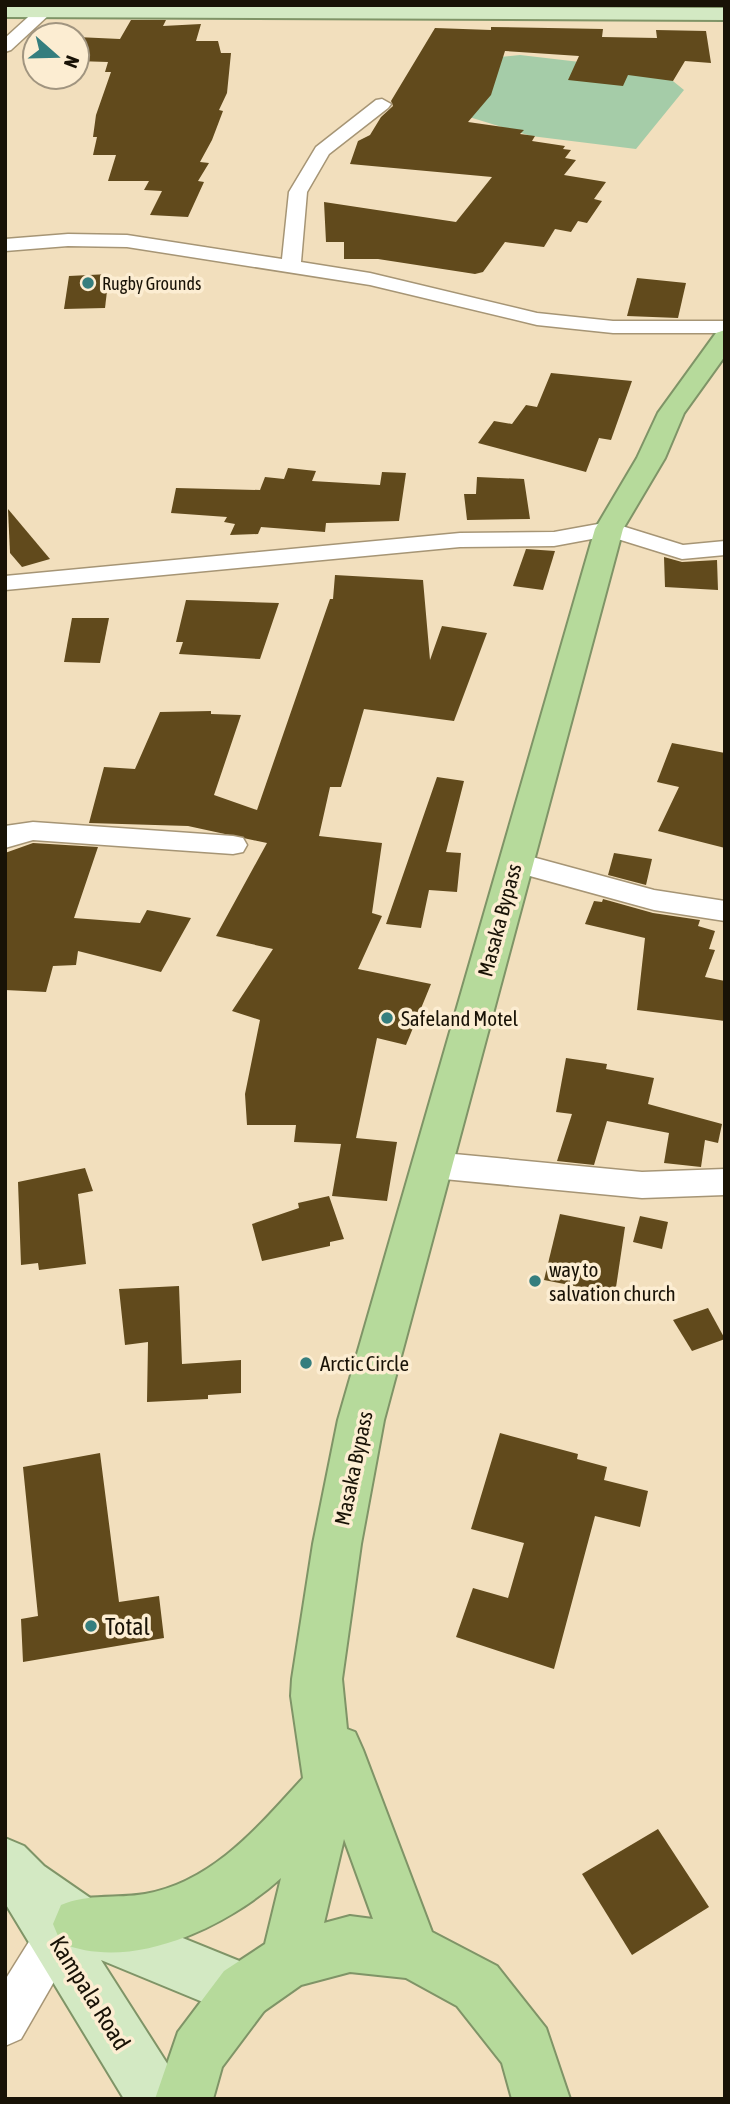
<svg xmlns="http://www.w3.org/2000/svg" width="730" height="2104" font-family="'Asap Condensed',sans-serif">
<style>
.green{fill:#a5cca8}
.building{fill:#614a1c}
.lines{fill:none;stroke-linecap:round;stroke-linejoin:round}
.minor-casing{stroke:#a69575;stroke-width:3}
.major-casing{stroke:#7f9467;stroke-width:4}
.highway-casing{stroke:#7f9467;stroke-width:4}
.minor{fill:#fff;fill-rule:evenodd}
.major{fill:#d3e9c3;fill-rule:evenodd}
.highway{fill:#b6da9b;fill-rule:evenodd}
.poi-dot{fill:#357e7e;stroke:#fcedd2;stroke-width:2.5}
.labels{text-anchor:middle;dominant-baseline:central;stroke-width:7;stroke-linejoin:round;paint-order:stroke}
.far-poi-label{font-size:18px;fill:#181206;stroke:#fcedd2;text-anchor:start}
.street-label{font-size:21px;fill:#181206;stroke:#fcedd2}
.poi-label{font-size:21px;fill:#181206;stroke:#fcedd2;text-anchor:start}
.near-poi-label{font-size:24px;fill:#181206;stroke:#fcedd2;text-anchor:start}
.near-street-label{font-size:24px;fill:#181206;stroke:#fcedd2}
</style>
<rect width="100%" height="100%" fill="#f2dfbd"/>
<!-- green -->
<path class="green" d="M637 52 684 90 636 149 531 136 430 105 461 61 520 55 597 64Z"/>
<!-- building -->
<g class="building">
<path d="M131 20H166L163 26 201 24 196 41H218L221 53H231L227 93 219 110 223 111 212 140 200 162 209 163 198 181 204 182 188 217 150 215 162 191 144 190 149 181H108L116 155H93L97 137H93L96 115 111 72H105L108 62 77 61V37L120 39Z"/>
<path d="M491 27 603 29 602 37 657 38 656 30 706 31 711 63 685 61 673 81 628 75 623 86 568 80 579 56 505 51 491 95 468 122 524 130 520 134 535 136 532 141 565 146 563 149 571 150 565 158 576 160 564 175 606 182 594 199 602 201 587 223 578 221 571 232 555 229 544 247 505 242 483 272 475 274 378 259H344V242H326L324 202 456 222 492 177 350 164 358 141 370 135 381 117 393 106 391 101 435 28 491 30Z"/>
<path d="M109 274 105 308 64 309 69 276Z"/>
<path d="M637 278 686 283 678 318 627 316Z"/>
<path d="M551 373 632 381 611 440 599 438 586 472 478 443 494 421 512 424 526 405 537 407Z"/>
<path d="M288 468 316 471 312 481 380 485 382 472 406 473 399 521 326 523 325 532 261 527 258 534 230 535 235 524 224 522 227 517 171 513 176 488 260 490 265 477 284 479Z"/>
<path d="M477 477 524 479 530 519 467 520 464 494H476Z"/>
<path d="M8 509 50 559 22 567 10 553Z"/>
<path d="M526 549 555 551 543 590 513 586Z"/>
<path d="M664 557 682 562 717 560 718 590 665 587Z"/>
<path d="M335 575 423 580 430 660 442 626 487 633 454 721 364 709 341 787H330L319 836 382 843 372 913 382 916 358 969 431 984 406 1045 377 1038 356 1138 397 1142 387 1201 332 1196 341 1144 294 1142 296 1125H247L245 1094 260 1020 232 1011 273 949 216 936 267 843 188 826 89 823 104 767 135 769 160 712 211 711V714L241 715 214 795 257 810 330 599H333Z"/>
<path d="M186 600 279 603 260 659 179 654 183 642H176Z"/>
<path d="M72 618H109L100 663 64 662Z"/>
<path d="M672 743 725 753V848L658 831 679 787 657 782Z"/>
<path d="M437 777 464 781 446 852 461 853 457 892 429 890 421 928 386 924Z"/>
<path d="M33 843 98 847 74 918 140 923 147 910 191 918 161 972 78 951 76 965 53 966 46 992 5 990V853Z"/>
<path d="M614 853 652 859 646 885 608 875Z"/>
<path d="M603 899 653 913 700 920 698 926 715 931 709 949 715 950 705 977 725 981V1021L637 1010 645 938 585 924 594 901 602 902Z"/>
<path d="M566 1058 607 1064 606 1069 654 1078 648 1104 722 1124 718 1143 705 1140 701 1167 664 1163 669 1133 607 1121 594 1165 557 1161 572 1114 556 1112Z"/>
<path d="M85 1168 93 1191 78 1194 86 1264 39 1270 38 1263 21 1265 18 1182Z"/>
<path d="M329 1196 344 1239 330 1242V1246L262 1261 252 1224 299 1208 298 1203Z"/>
<path d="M560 1214 625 1227 615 1294 544 1280Z"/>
<path d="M640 1216 668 1222 662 1249 633 1242Z"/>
<path d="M179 1286 182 1364 241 1360V1393L208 1395V1399L147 1402 148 1342 125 1345 119 1289Z"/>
<path d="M708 1308 725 1339 692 1351 673 1320Z"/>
<path d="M500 1433 578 1454 577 1459 607 1467 604 1480 648 1491 640 1527 595 1516 554 1669 456 1637 473 1588 508 1598 524 1543 471 1529Z"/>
<path d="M100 1453 119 1602 159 1596 164 1638 23 1662 21 1619 38 1616 23 1467Z"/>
<path d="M658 1829 709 1907 632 1955 582 1874Z"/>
</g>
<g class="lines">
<defs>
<g id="minor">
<path d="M44 6 50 8V14L11 50 5 52V38L38 8Z"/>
<path d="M382 99 391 104 388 108 329 154 307 192 301 262 370 273 537 313 613 321H725V333H613L537 325 370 285 127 247 68 246 5 251V239L68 234 127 235 282 259 289 192 316 147 376 100Z"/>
<path d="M609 522 683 545 725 541V555L682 559 608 536 554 546 460 547 5 590V576L460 533 554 532Z"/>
<path d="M33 822 233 836 243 838 247 845 243 852 233 854 33 840 5 848V826Z"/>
<path d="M514 852 654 890 725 901V921L654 910 504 869 500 862 504 855Z"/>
<path d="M433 1152 642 1172 725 1169V1195L642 1198 433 1178 421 1174 416 1165 421 1156Z"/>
<path d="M56 1918 72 1924 78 1940 21 2039 5 2046V1980L40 1924Z"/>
</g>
<g id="major">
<path d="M5 5 725 8V20L5 17Z"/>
<path d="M5 1838 24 1846 44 1866 99 1904 264 1971 272 1991 264 2011 244 2019 101 1960 177 2079 186 2099H124L5 1903Z"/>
</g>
<path id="highway" d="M725 330V356L684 413 665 458 623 529 384 1420 361 1544 342 1679 347 1729 355 1732 363 1750 432 1932 497 1966 546 2028 570 2099H512L502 2063 457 2006 406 1978 350 1972 301 1985 264 2011 222 2067 213 2099H155L178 2032 224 1971 265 1944 281 1878C228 1926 132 1973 61 1943L53 1924 61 1905C89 1893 116 1899 145 1894 213 1882 259 1826 303 1778L291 1696 292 1679 313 1544 338 1420 595 529 637 458 658 413 716 333ZM344 1839 373 1919 350 1916 324 1923Z"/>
</defs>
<!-- minor casing -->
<use href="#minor" class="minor-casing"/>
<!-- major casing -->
<use href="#major" class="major-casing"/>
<!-- highway casing -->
<use href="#highway" class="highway-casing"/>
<!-- minor -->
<use href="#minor" class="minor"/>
<!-- major -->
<use href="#major" class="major"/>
<!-- highway -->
<use href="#highway" class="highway"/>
</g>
<!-- markers -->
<g class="poi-dot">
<circle cx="88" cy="283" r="7"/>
<circle cx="387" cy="1018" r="7"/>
<circle cx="535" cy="1281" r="7"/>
<circle cx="306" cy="1363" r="7"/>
<circle cx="91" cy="1626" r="7"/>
</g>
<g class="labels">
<!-- far-poi labels -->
<g class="far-poi-label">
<text x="102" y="283">Rugby Grounds</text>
</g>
<!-- street labels -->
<g class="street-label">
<text transform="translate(499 920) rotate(-75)">Masaka Bypass</text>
<text transform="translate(353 1468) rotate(-78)">Masaka Bypass</text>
</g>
<!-- poi labels -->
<g class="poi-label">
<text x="401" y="1018">Safeland Motel</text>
<text x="549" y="1269">way to<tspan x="549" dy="24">salvation church</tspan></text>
<text x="320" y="1363">Arctic Circle</text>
</g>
<!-- near-poi labels -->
<g class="near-poi-label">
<text x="105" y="1626">Total</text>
</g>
<!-- near-street labels -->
<g class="near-street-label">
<text transform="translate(90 1993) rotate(58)">Kampala Road</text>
</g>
</g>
<!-- border -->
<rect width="730" height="2104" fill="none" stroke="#181206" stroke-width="14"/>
<!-- north arrow -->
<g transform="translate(56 56) rotate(110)"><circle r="33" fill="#fcedd2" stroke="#a19580" stroke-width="2"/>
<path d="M0-5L12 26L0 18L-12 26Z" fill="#357e7e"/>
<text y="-10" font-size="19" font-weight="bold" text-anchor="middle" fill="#181206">N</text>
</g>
</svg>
